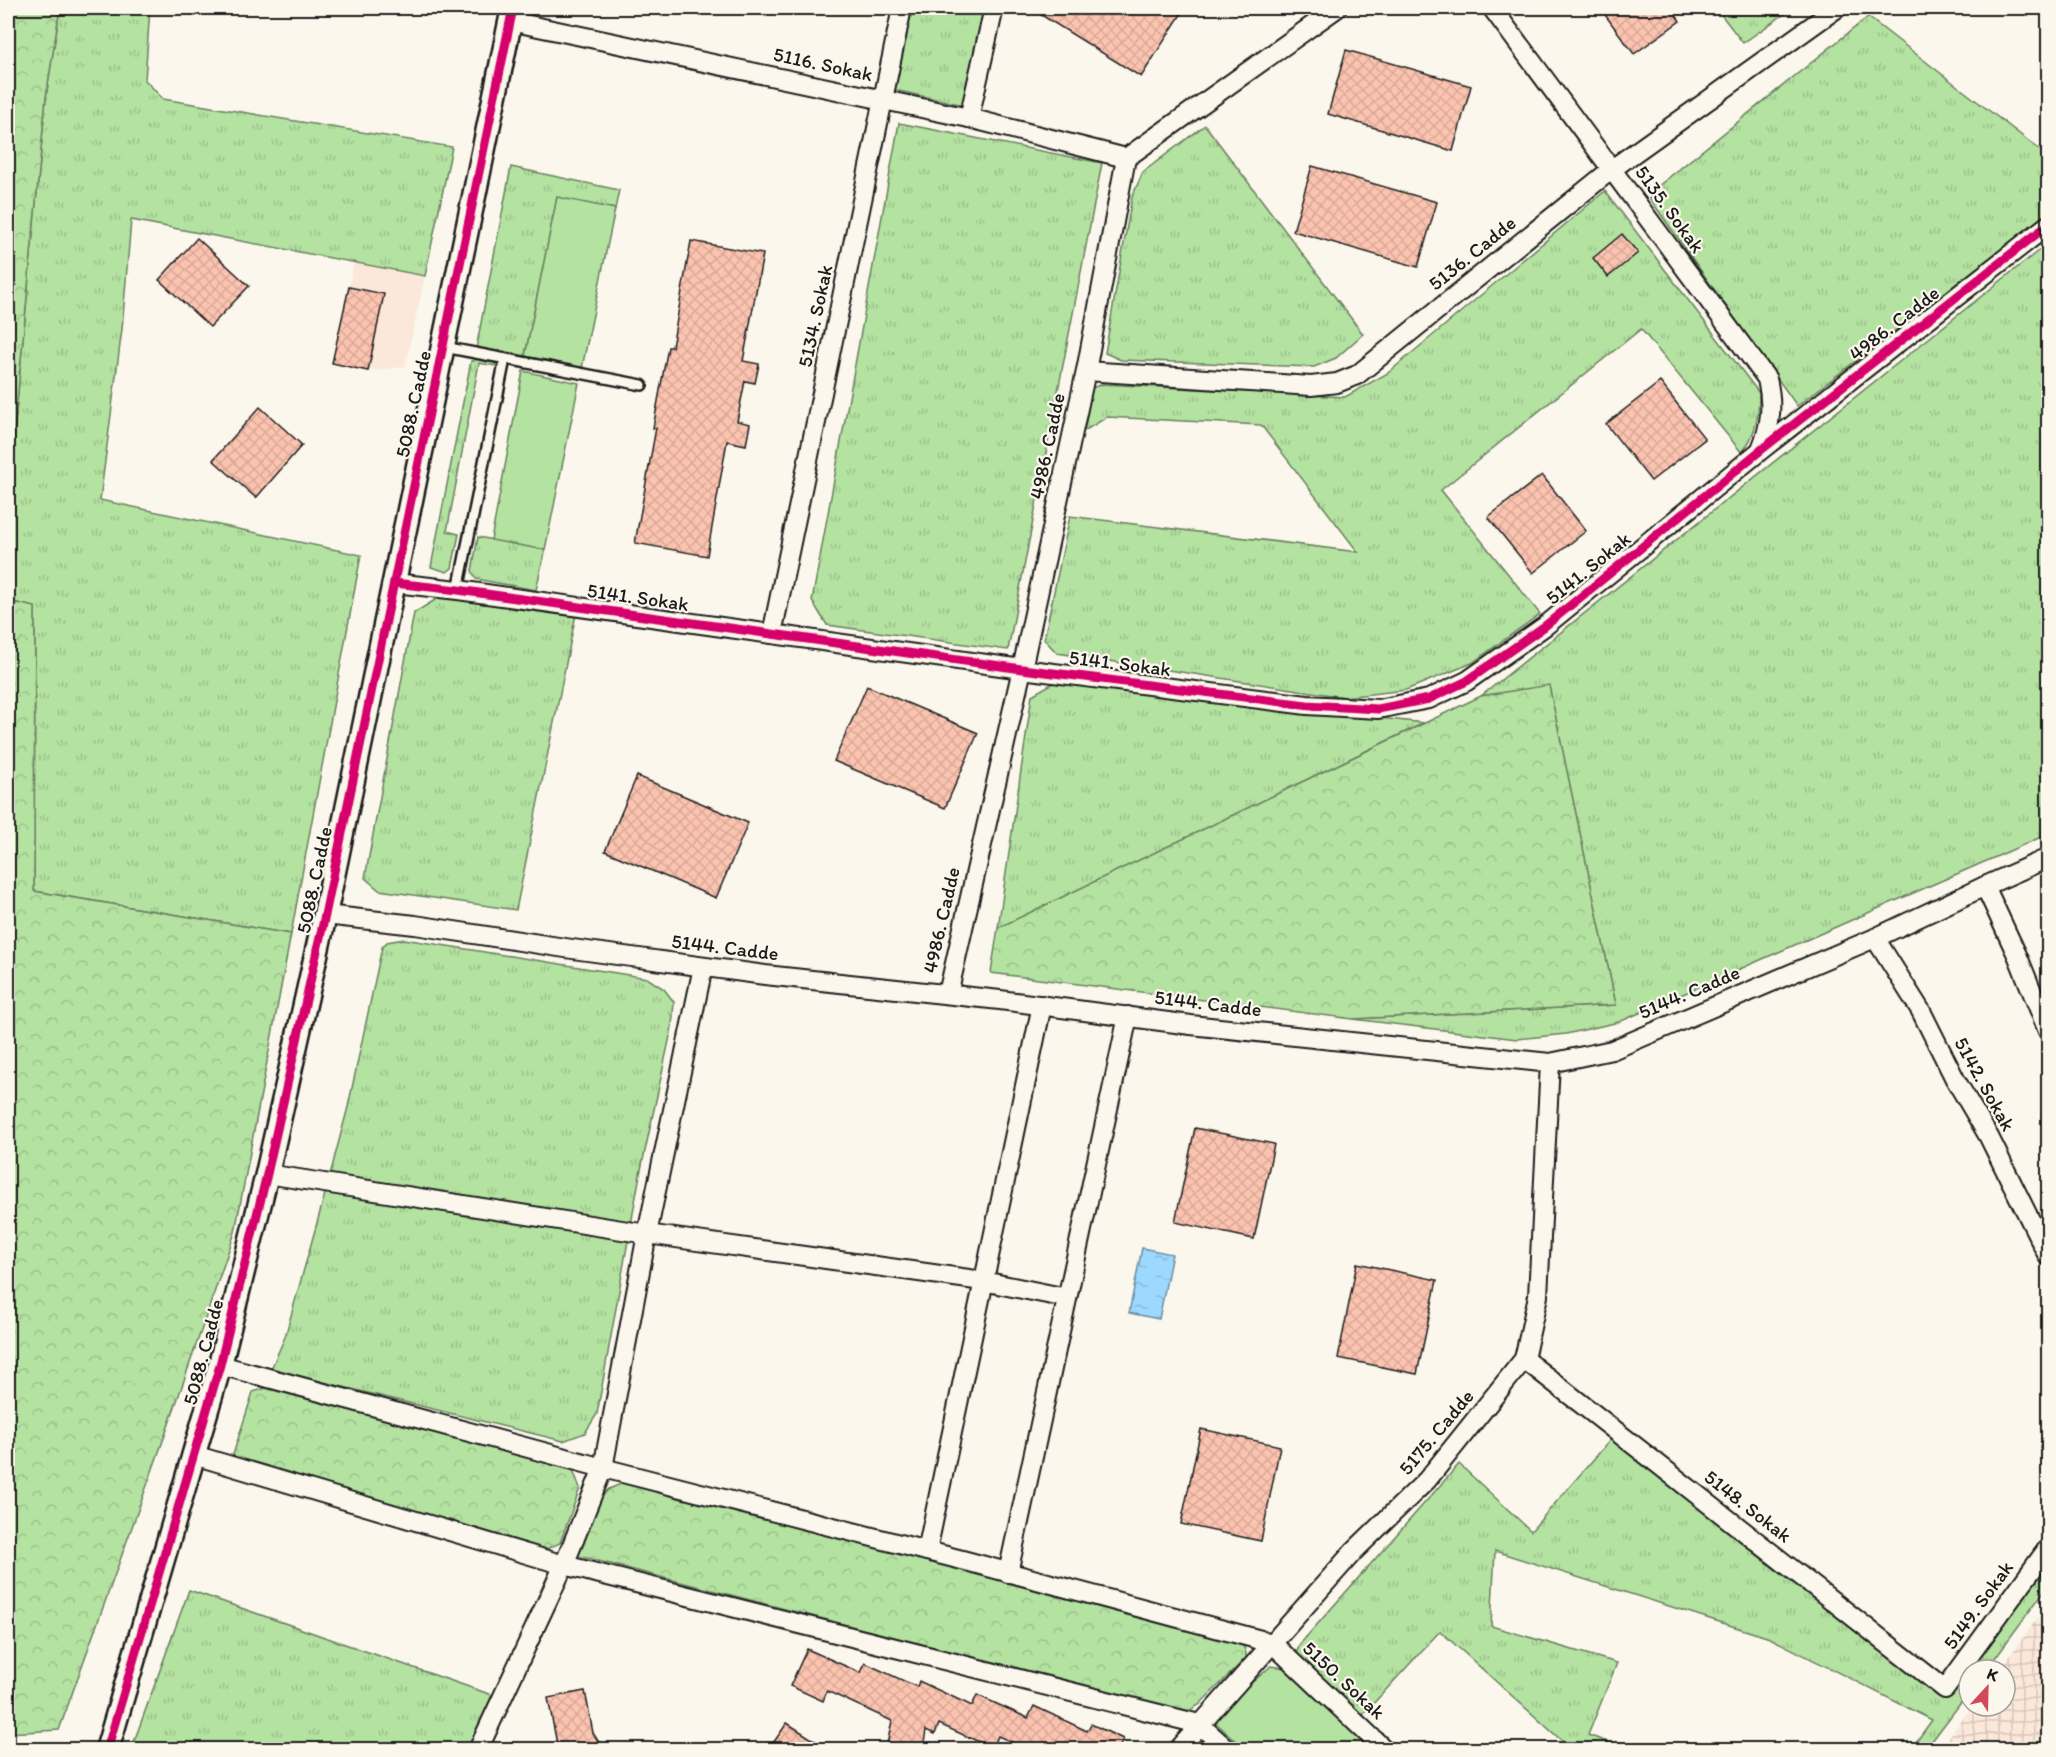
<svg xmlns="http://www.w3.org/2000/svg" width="2056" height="1757" font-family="Itim,sans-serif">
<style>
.built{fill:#fbe8da}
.industrial{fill:url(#industrial-grid)}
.grass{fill:url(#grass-tufts);stroke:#687f5e;stroke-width:1.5}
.forest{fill:url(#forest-crowns);stroke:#687f5e;stroke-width:1.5}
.green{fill:#b4e2a1;stroke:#687f5e;stroke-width:1.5}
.water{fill:url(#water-ripples);stroke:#698da4;stroke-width:1.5}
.building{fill:url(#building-cross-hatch);stroke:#1c1c1c;stroke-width:1.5}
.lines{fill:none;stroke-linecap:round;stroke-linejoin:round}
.service-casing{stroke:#1c1c1c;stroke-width:14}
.minor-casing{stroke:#1c1c1c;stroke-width:22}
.tertiary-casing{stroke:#1c1c1c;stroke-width:27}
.service{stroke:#fbf7ec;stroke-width:9}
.minor{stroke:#fbf7ec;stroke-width:18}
.tertiary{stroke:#fbf7ec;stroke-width:22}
.cycleway-casing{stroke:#fbf7ec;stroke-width:13}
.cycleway{stroke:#d6006c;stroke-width:9}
.labels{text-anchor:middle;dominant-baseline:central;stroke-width:4.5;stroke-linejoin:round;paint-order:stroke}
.street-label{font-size:20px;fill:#1c1c1c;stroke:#fbf7ec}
</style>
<defs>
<pattern id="industrial-grid" width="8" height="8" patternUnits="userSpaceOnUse" patternTransform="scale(1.5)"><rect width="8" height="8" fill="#fbe8da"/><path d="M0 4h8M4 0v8" fill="none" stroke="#d7c6ba"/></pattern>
<pattern id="grass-tufts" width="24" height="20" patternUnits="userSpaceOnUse" patternTransform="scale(1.5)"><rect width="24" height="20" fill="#b4e2a1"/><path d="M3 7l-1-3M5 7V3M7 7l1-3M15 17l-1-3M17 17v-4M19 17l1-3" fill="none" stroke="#9ac18a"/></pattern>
<pattern id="forest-crowns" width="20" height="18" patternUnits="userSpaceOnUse" patternTransform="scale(1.5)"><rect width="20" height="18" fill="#b4e2a1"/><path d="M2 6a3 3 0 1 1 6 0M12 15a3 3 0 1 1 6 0" fill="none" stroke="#9ac18a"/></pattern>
<pattern id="water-ripples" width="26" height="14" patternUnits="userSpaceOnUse" patternTransform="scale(1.5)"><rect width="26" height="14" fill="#9dd8fe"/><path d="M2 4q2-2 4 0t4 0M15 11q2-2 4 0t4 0" fill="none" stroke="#87b9d9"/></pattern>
<pattern id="building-cross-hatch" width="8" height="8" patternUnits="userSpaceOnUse" patternTransform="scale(1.5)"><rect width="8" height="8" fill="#fcc4b0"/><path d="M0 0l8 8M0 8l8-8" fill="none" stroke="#d7a897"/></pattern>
</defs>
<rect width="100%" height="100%" fill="#fbf7ec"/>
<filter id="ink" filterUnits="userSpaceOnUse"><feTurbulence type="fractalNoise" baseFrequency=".0167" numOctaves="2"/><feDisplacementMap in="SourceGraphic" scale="12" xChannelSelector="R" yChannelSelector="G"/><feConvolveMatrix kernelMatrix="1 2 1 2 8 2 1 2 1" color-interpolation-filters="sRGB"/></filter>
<g filter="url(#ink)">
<!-- built -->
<path class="built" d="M354 262 425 276 405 367 368 371 332 363Z"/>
<!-- industrial -->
<path class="industrial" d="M2048 1604V1749H1940L1972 1706H2005V1670H1999Z"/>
<!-- grass -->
<g class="grass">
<path d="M60 8H150L145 80 163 99 452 147 425 276 131 220 122 329 100 500 361 555 291 934 34 891 35 607 8 601V497L46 97Z"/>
<path d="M912 8H985L964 105 894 90Z"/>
<path d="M1716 8H1793L1743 43Z"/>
<path d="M1868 17 2048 156V213L1797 406 1650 199 1657 187Z"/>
<path d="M899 123 1102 163 1008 650 827 625 812 601Z"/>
<path d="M1205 125 1363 334 1336 358 1314 367 1121 360 1105 353 1132 197 1143 172Z"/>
<path d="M511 167 619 190 615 209 557 198 525 356 499 350 497 354 476 349Z"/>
<path d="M1605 191 1759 393C1759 416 1756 434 1742 453L1641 329 1441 490 1540 614 1472 663 1406 690 1344 697 1057 653 1044 639 1070 516 1358 552 1261 425 1107 417 1084 431 1092 388 1102 384 1345 397 1388 373Z"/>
<path d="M2048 243V834L1619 1022 1566 1034 1517 1039 1353 1019 1616 1005 1549 686 1481 696Z"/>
<path d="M475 356 496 361 495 366 479 363 447 531 459 534 452 568 447 572 431 567 471 361H474Z"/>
<path d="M478 537 545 550 536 590 476 579 472 571Z"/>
<path d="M443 595 576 614 516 910 379 890 365 878 414 613Z"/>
<path d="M1055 682 1424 723 998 928 1032 695Z"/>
<path d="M404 939 647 978 664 989 674 1002 672 1027 640 1174 597 1414 585 1433 563 1441 271 1369 285 1337 322 1205 348 1107 382 947 387 942Z"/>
<path d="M1612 1438 1950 1695 1969 1671V1692L1926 1749H1911L1932 1720 1770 1638 1495 1551 1491 1626 1617 1663 1588 1735 1627 1749H1571L1440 1631 1361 1717 1296 1654 1300 1644 1459 1464 1531 1531Z"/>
<path d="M2048 1565V1586L1986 1670H1970Z"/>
<path d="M189 1590 495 1696 474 1749 131 1750Z"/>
</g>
<!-- forest -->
<g class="forest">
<path d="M8 8H60L46 97 8 497Z"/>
<path d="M8 601 35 607 34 891 291 934 235 1232 169 1424 59 1730 8 1733Z"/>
<path d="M1549 685 1616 1005 1353 1019 991 973 998 928 1481 696Z"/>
<path d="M269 1387 571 1465 580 1488 560 1543 544 1550 231 1461 253 1392Z"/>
<path d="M623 1483 1229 1635C1239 1641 1247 1646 1246 1658L1199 1705 1190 1710 1182 1711 575 1555 597 1501 609 1489Z"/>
</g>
<!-- green -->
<g class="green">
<path d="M557 197 615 209 582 368 525 356Z"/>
<path d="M523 371 579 383 545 550 491 540Z"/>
<path d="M1271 1666 1286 1668 1373 1749H1245L1217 1724 1216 1714Z"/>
</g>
<!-- water -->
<path class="water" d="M1142 1248 1172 1254 1159 1319 1129 1313Z"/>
<!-- building -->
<g class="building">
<path d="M1030 8H1185L1141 77Z"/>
<path d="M1600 8H1671L1680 21 1634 54Z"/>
<path d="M1346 50 1471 86 1453 151 1328 114Z"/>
<path d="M1312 166 1437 202 1418 267 1293 231Z"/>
<path d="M1622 234 1638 253 1608 277 1593 258Z"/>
<path d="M197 238 249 286 210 327 159 280Z"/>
<path d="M691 241 763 254 743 361 759 364 755 383 745 381 737 421 750 424 746 445 727 441 707 556 635 543 656 428H653L668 347H672Z"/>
<path d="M349 287 384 294 368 371 332 363Z"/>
<path d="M1660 382 1705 439 1651 481 1606 424Z"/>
<path d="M260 407 302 445 256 498 213 460Z"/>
<path d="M1542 475 1586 531 1533 573 1488 517Z"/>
<path d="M867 686 978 733 945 808 834 761Z"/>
<path d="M637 776 748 823 716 898 605 851Z"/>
<path d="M1195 1128 1274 1144 1254 1239 1175 1222Z"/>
<path d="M1357 1263 1437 1280 1417 1374 1338 1358Z"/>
<path d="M1201 1429 1280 1446 1261 1541 1181 1524Z"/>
<path d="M807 1649 861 1673 865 1663 917 1687 919 1681 972 1706 977 1695 1028 1718 1034 1706 1087 1731 1091 1724 1123 1739 1119 1749H1028L998 1736 993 1748 939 1724 935 1734 926 1730 923 1749H886L892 1721 827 1691 823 1701 790 1686Z"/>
<path d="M585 1691 593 1733 603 1749H558L548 1698Z"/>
<path d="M787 1723 828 1749H769Z"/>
</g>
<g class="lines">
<defs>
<g id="service">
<path d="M444 347 642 385"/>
<path d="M458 590 505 359"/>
</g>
<g id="minor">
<path d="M1492 8 1767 379C1773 404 1771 425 1761 449"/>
<path d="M510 21 969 118 1126 158"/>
<path d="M969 118 994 8"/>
<path d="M1086 371 1311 386 1337 383 1357 375 1612 169 1837 8"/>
<path d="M394 583 458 590 1022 669 1307 705 1378 709 1429 699 1467 681 1545 626 1761 450 2048 225"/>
<path d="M772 634 902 8"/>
<path d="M1985 886 2018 957 2048 1031"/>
<path d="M325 915 415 925 565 948 765 975 1000 1000 1191 1025 1550 1063 1612 1050 1875 938 1985 886 2048 858"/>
<path d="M1875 938 1921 1011 1955 1079 1989 1137 2048 1256"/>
<path d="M948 994 1022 669 1086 371 1126 158 1337 8"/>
<path d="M267 1174 647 1234 983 1281 1067 1298"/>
<path d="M1524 1359 1945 1689 2048 1548"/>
<path d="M220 1365 603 1468 966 1561 1272 1643 1385 1750"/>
<path d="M194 1455 564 1565 1199 1724 1228 1750"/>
<path d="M927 1551 1042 1005"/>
<path d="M1008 1573 1128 1016"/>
<path d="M478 1750 564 1565 603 1468 647 1234 703 967"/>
<path d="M1178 1750 1354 1551 1427 1480 1524 1359 1538 1296 1550 1063"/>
</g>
<path id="tertiary" d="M107 1750 220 1365 267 1174 325 915 513 8"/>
</defs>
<!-- service casing -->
<use href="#service" class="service-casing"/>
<!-- minor casing -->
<use href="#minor" class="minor-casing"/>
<!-- tertiary casing -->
<use href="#tertiary" class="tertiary-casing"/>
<!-- service -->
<use href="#service" class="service"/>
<!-- minor -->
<use href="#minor" class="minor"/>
<!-- tertiary -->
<use href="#tertiary" class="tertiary"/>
<defs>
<g id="cycleway">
<path d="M394 583 458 590 1022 669 1307 705 1378 709 1429 699 1467 681 1545 626 1761 450 2048 225"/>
<path d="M107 1750 220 1365 267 1174 325 915 513 8"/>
</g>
</defs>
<!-- cycleway casing -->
<use href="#cycleway" class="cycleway-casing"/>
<!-- cycleway -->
<use href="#cycleway" class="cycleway"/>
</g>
</g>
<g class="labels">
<!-- street labels -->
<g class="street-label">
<text transform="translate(823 64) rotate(12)">5116. Sokak</text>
<text transform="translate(1670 209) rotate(54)">5135. Sokak</text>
<text transform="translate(1472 253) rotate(-39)">5136. Cadde</text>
<text transform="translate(815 316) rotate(-78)">5134. Sokak</text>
<text transform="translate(1894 323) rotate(-38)">4986. Cadde</text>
<text transform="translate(413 404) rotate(-78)">5088. Cadde</text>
<text transform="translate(1047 446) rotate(-78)">4986. Cadde</text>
<text transform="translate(1588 568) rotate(-39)">5141. Sokak</text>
<text transform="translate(638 597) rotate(8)">5141. Sokak</text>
<text transform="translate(1120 663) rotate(7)">5141. Sokak</text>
<text transform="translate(314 880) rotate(-78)">5088. Cadde</text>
<text transform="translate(941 920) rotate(-77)">4986. Cadde</text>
<text transform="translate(725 947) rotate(7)">5144. Cadde</text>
<text transform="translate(1689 992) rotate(-23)">5144. Cadde</text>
<text transform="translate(1208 1003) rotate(7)">5144. Cadde</text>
<text transform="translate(1985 1084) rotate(61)">5142. Sokak</text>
<text transform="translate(203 1352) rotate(-75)">5088. Cadde</text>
<text transform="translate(1436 1432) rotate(-50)">5175. Cadde</text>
<text transform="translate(1748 1506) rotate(38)">5148. Sokak</text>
<text transform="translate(1978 1605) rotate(-54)">5149. Sokak</text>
<text transform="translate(1344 1680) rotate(43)">5150. Sokak</text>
</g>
</g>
<!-- margin -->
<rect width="2056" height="1757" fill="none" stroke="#fbf7ec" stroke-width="30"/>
<rect x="15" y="15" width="2026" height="1727" fill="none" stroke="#1c1c1c" stroke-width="2" filter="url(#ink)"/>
<!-- north arrow -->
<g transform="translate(1987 1688) rotate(22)"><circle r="28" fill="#fbf7ec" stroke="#a29f99" stroke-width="1.5"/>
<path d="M0-4.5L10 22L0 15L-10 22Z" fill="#d1495b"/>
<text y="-9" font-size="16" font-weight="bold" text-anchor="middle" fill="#1c1c1c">K</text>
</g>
</svg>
